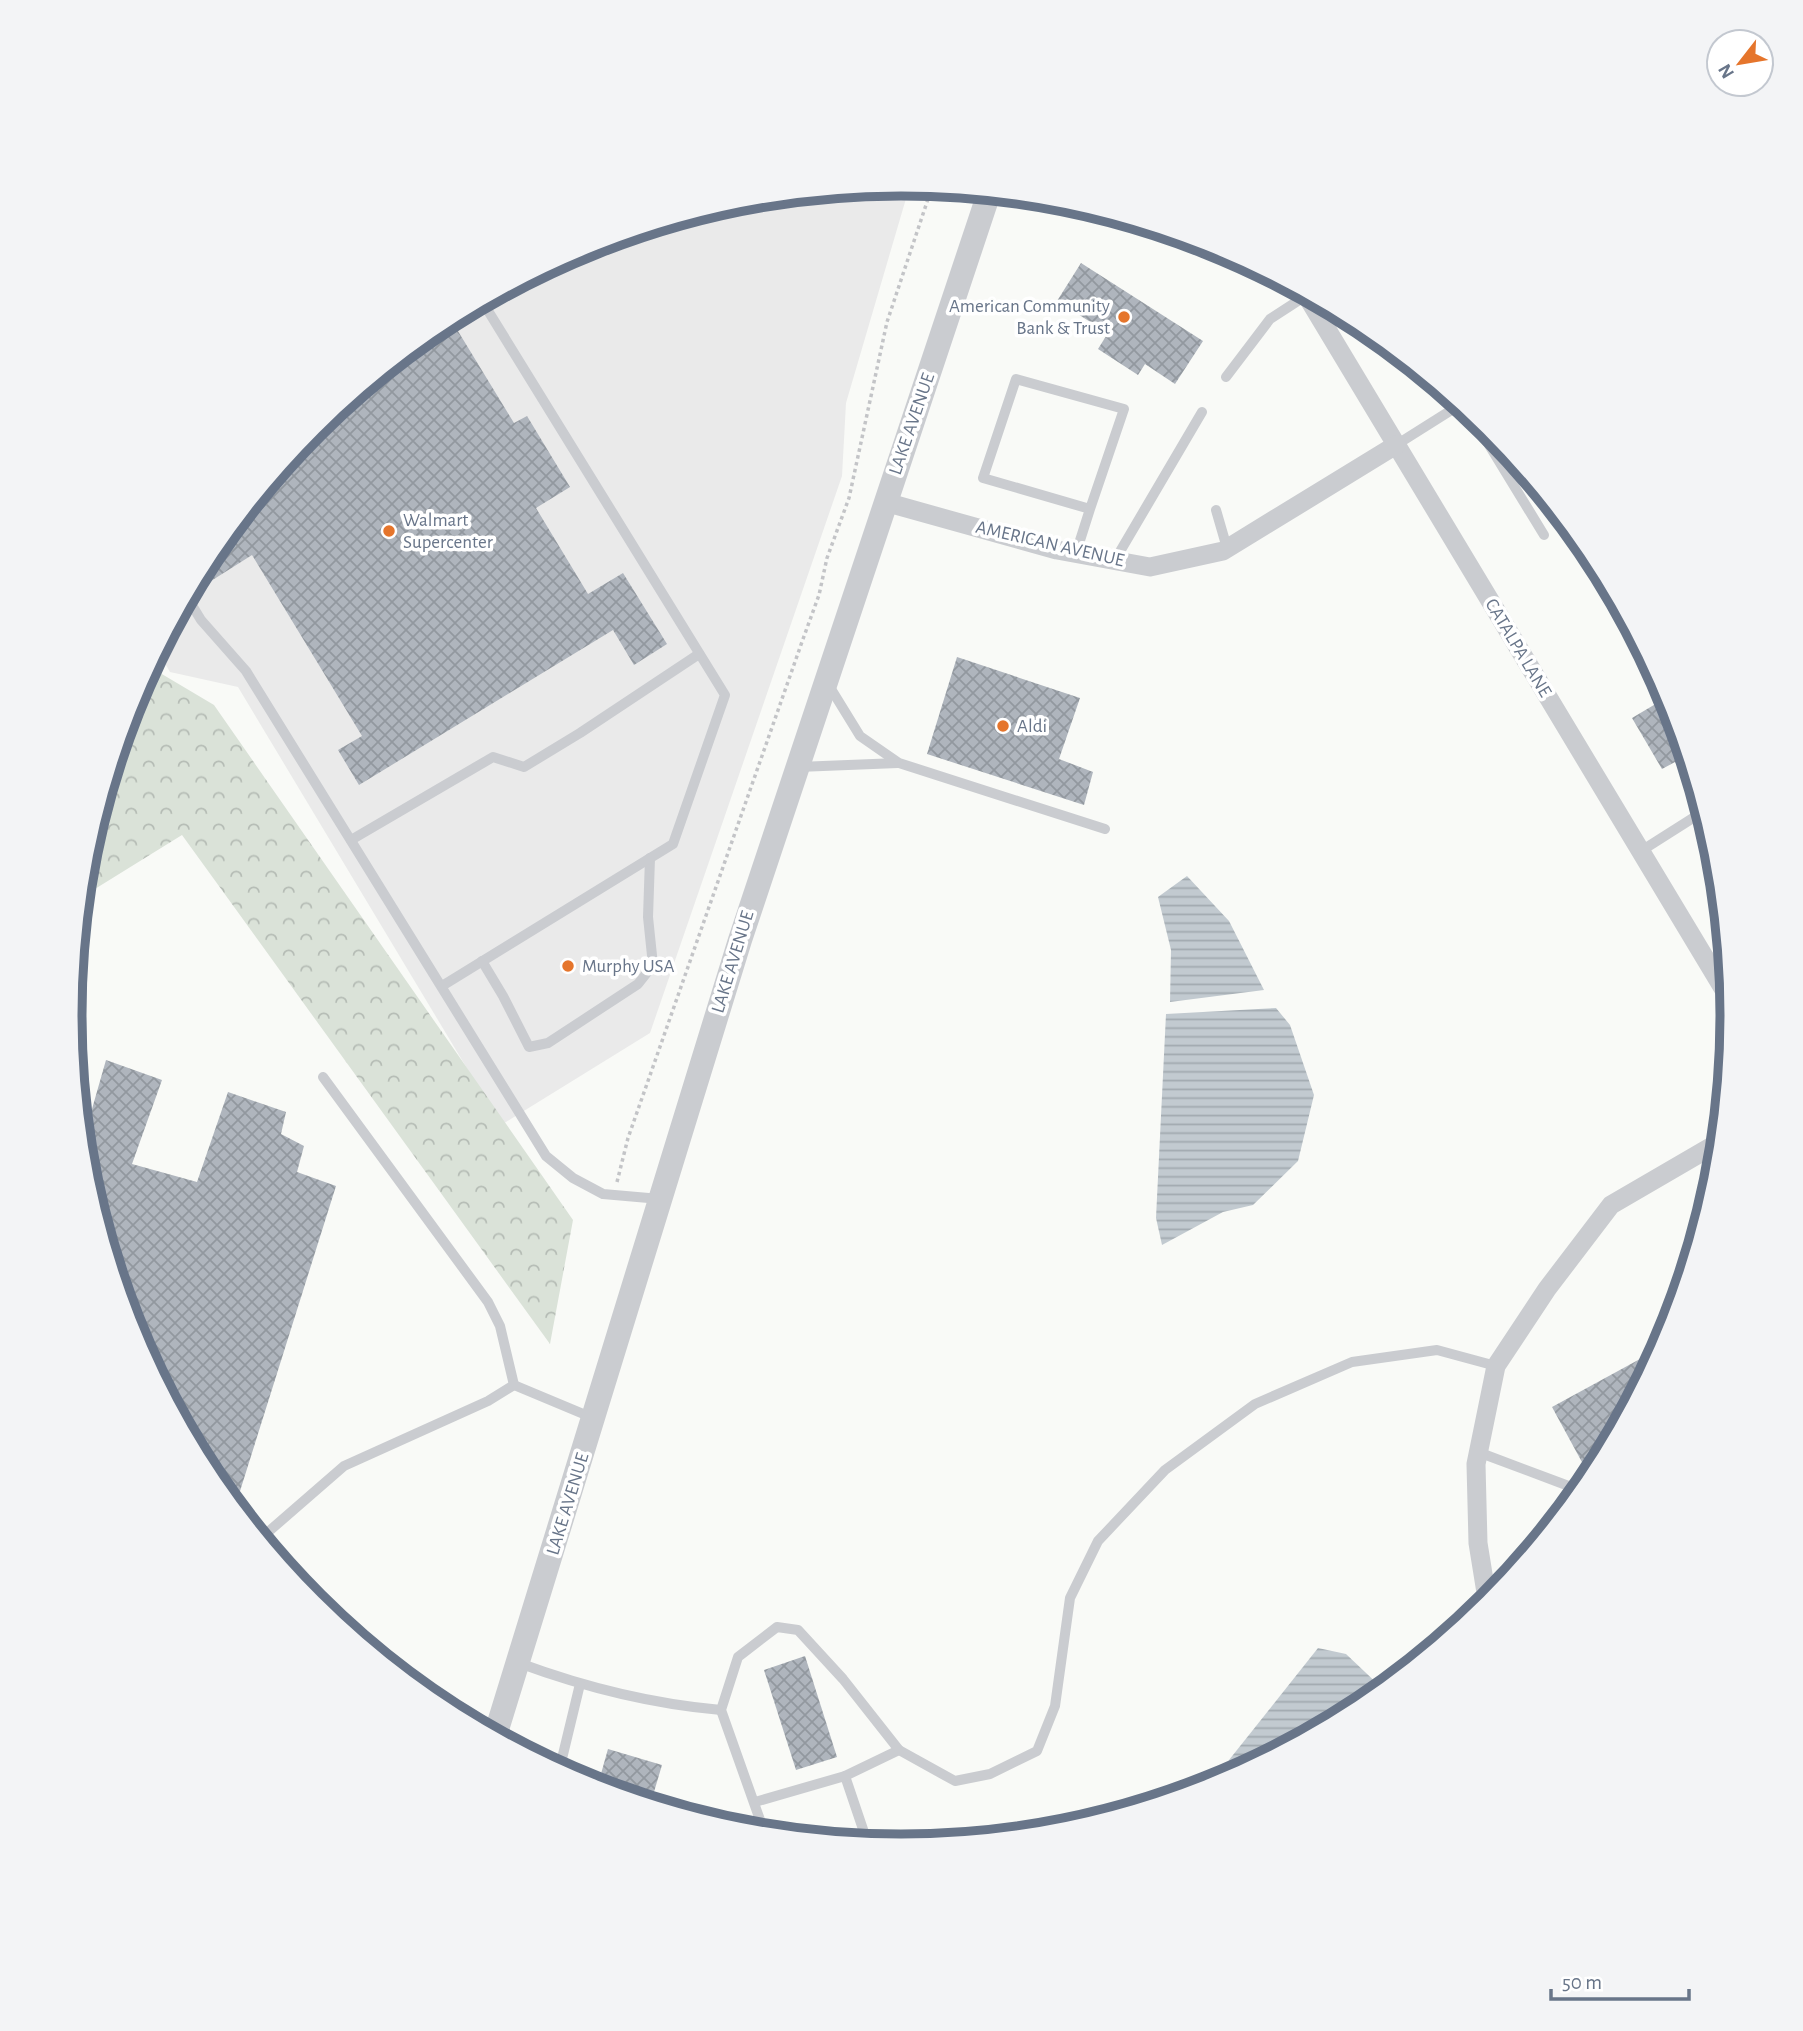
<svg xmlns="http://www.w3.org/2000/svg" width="1803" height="2031" font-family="'Alegreya Sans',sans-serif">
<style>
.built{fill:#eaeaea}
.forest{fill:url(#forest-crowns)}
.water{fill:url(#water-rules)}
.building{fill:url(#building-cross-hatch)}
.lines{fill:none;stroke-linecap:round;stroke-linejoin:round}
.path{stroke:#c3c4c7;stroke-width:3.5;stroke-dasharray:3.5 3.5;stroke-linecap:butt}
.service{stroke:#caccd0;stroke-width:10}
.minor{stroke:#caccd0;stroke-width:19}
.tertiary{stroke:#caccd0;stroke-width:24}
.poi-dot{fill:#e5752c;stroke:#fff;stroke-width:2.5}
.labels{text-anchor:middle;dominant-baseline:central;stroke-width:7;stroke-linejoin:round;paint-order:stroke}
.poi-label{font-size:19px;fill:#687589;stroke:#fff;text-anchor:start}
.street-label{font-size:19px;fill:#687589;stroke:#fff}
.rim{fill:none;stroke:#687589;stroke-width:9}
</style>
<defs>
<pattern id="forest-crowns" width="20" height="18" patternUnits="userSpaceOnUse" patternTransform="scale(1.75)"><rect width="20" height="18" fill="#dae2d8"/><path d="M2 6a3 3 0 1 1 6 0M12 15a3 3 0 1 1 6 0" fill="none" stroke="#b5bcb5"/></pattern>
<pattern id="water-rules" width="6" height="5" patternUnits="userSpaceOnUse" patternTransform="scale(1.75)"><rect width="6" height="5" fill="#c2cad0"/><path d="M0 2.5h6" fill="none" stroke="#a1a9af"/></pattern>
<pattern id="building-cross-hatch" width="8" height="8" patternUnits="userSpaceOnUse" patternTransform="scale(1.75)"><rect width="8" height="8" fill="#afb5bd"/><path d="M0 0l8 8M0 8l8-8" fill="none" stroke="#92989f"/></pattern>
</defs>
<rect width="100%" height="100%" fill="#f9faf7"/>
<!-- built -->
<path class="built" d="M902 184 910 185 846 403 842 476 650 1033 501 1125 238 687 170 672 158 651 210 553 314 427 440 324 584 247 740 200Z"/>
<!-- forest -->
<path class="forest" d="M150 667 214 705 573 1220 550 1344 182 835 82 897 86 853 133 697Z"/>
<!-- water -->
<g class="water">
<path d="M1187 876 1229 921 1264 990 1170 1002 1171 950 1158 897Z"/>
<path d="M1276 1008 1290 1025 1314 1095 1298 1161 1253 1205 1223 1212 1162 1245 1156 1218 1166 1014Z"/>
<path d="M1318 1648 1346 1654 1384 1690 1363 1707 1222 1782 1229 1760Z"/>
</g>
<!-- building -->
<g class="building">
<path d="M1081 263 1203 341 1175 384 1145 364 1138 375 1098 349 1108 333 1057 301Z"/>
<path d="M450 318 514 423 527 416 570 487 536 508 588 594 623 573 667 644 634 665 613 630 359 785 338 750 362 736 252 555 211 581 203 568 210 553 314 427 440 324Z"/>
<path d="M957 657 1080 698 1059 759 1093 772 1084 805 927 754Z"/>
<path d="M1669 696 1698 790 1692 792 1675 762 1662 769 1632 718Z"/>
<path d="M106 1060 162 1080 132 1164 197 1182 228 1092 286 1112 281 1134 304 1146 297 1172 336 1186 235 1507 210 1477 133 1333 86 1177 80 1121 88 1123Z"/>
<path d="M1662 1347 1607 1451 1583 1464 1552 1407Z"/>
<path d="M805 1656 837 1757 796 1770 764 1670Z"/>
<path d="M608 1749 662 1765 651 1802 597 1788Z"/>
</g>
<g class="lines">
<!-- path -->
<path class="path" d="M617 1182 628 1138 803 639 819 595 827 558 849 498 887 322 932 187"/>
<!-- service -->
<g class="service">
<path d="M1226 377 1270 319 1307 295"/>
<path d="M1467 409 1544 535"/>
<path d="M1396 445 1461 404"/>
<path d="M1216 510 1227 548"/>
<path d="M1076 553 1090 509 983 478 1016 379 1124 409 1090 509"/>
<path d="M1115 560 1202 412"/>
<path d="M187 597 201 620 246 671 546 1156 573 1178 603 1194 660 1199"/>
<path d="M828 684 860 736 899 763 1105 829"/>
<path d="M798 767 898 763"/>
<path d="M351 840 493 757 524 767 580 733 699 654"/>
<path d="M1641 851 1704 811"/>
<path d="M482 961 503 996 529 1047 548 1043 638 984 653 965 648 917 650 858"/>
<path d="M442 986 673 844 725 695 482 301"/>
<path d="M323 1077 488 1302 500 1326 514 1385"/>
<path d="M1478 1452 1582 1491"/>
<path d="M260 1539 344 1466 488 1401 514 1385 593 1418"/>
<path d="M519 1663C584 1687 652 1704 721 1710"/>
<path d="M559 1771 580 1684"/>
<path d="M845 1776 868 1844"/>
<path d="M755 1802 845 1776 899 1750"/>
<path d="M765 1834 721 1710 738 1657 777 1627 798 1630 843 1679 899 1750 955 1781 990 1774 1037 1751 1055 1706 1070 1598 1098 1541 1165 1470 1255 1404 1352 1362 1437 1350 1496 1366"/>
</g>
<!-- minor -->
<g class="minor">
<path d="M1305 293 1732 1003"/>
<path d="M885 502 1057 550 1150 567 1223 551 1396 445"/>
<path d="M1488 1605 1478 1543 1476 1464 1496 1366 1547 1289 1611 1205 1721 1141"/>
</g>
<!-- tertiary -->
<path class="tertiary" d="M495 1736 740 940 989 193"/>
</g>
<!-- markers -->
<g class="poi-dot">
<circle cx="1124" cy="317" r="7"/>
<circle cx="389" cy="531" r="7"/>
<circle cx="1003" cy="726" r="7"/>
<circle cx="568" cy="966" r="7"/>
</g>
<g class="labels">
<!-- poi labels -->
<g class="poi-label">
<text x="1110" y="306" text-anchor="end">American Community<tspan x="1110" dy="22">Bank &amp; Trust</tspan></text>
<text x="403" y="520">Walmart<tspan x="403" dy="22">Supercenter</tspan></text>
<text x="1017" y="726">Aldi</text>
<text x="582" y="966">Murphy USA</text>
</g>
<!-- street labels -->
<g class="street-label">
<text transform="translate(912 424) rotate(-71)">LAKE AVENUE</text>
<text transform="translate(1050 544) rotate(13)">AMERICAN AVENUE</text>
<text transform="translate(1518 648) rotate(59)">CATALPA LANE</text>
<text transform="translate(733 962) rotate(-73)">LAKE AVENUE</text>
<text transform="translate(568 1504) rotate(-73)">LAKE AVENUE</text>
</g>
</g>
<!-- crop -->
<path d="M0 0H1803V2031H0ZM82 1015a819 819 0 1 1 1638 0a819 819 0 1 1-1638 0Z" fill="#f3f4f6" fill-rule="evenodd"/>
<path class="rim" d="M82 1015a819 819 0 1 1 1638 0a819 819 0 1 1-1638 0Z"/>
<!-- north arrow -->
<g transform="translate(1740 63) rotate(239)"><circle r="33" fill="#ffffff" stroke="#c3c8d0" stroke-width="2"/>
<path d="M0-5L12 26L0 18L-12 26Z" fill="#e5752c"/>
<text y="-10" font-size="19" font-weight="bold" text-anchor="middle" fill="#687589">N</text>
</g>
<!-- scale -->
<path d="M1551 1989v10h138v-10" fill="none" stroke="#687589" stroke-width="3.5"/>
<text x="1562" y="1989" font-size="21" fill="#687589" stroke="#ffffff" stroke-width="5" paint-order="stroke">50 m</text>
</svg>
